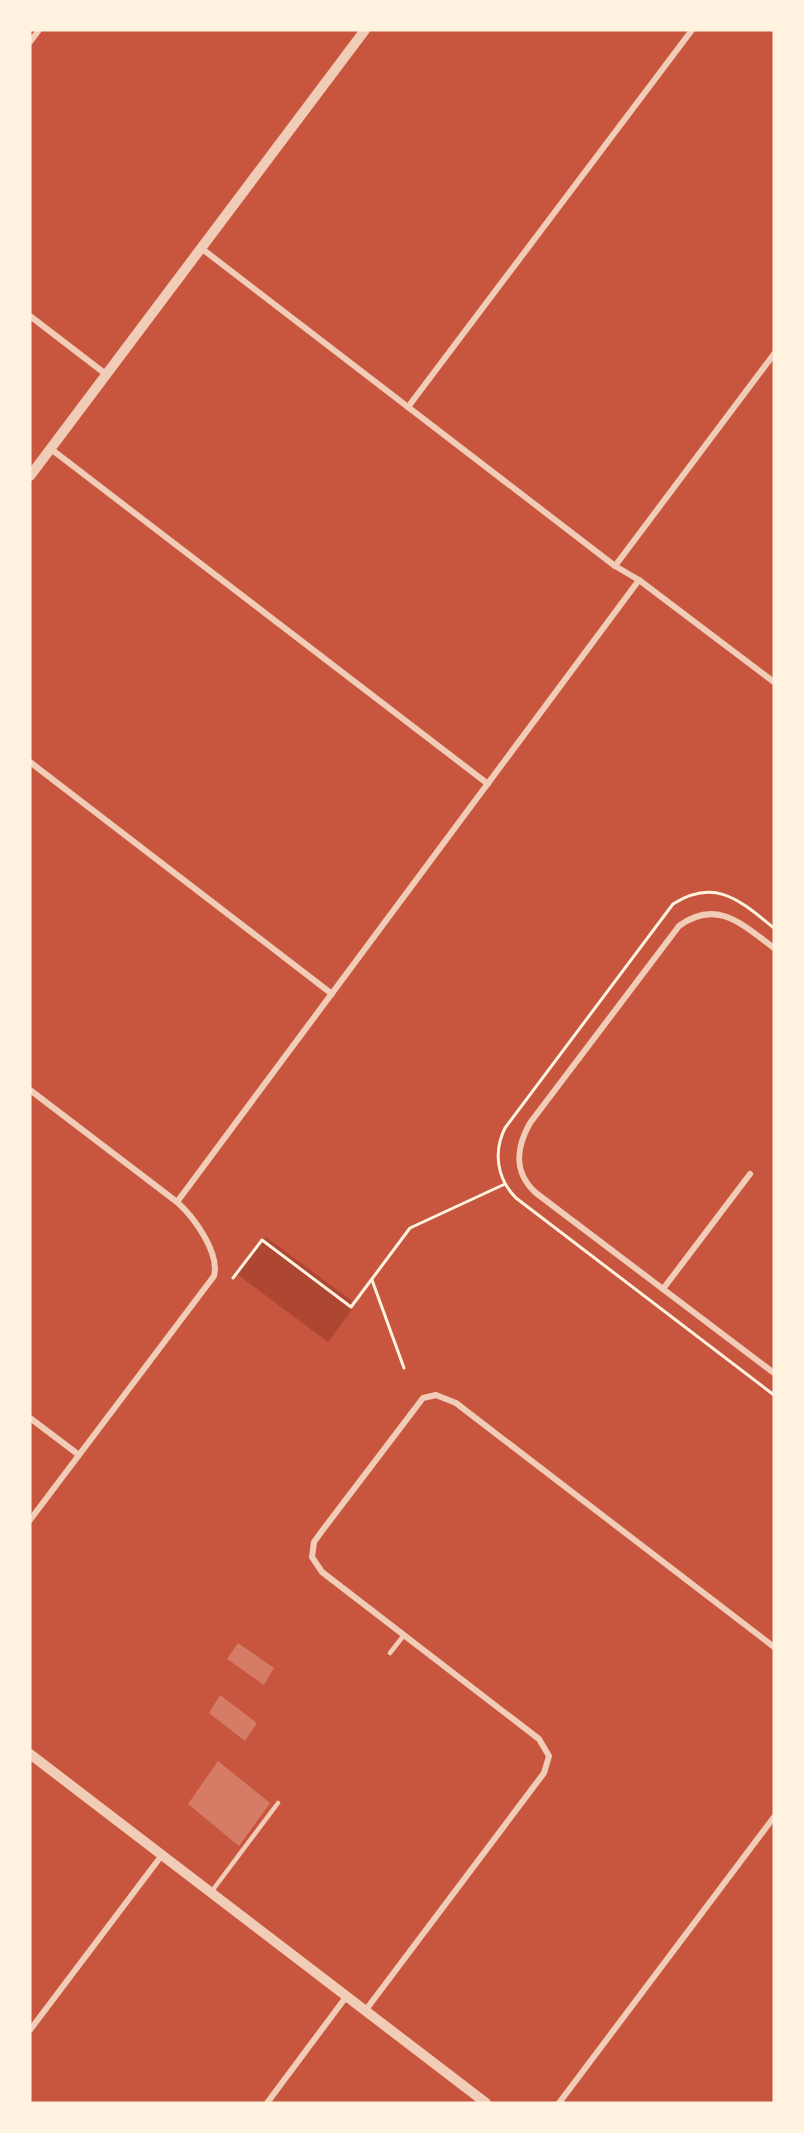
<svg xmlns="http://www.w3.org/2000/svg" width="804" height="2133" font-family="'DM Sans',sans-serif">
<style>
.green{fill:#ae4732}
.building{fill:#d67c66}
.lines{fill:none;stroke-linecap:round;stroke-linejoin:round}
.path{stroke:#fff3e0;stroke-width:3}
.service{stroke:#f1ccb7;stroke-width:4.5}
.minor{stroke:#f1ccb7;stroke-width:6}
.tertiary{stroke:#f1ccb7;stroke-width:10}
</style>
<rect width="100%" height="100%" fill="#c8553d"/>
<!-- green -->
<path class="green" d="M266 1237 351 1300 352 1310 328 1342 237 1274Z"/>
<!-- building -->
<g class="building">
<path d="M238 1643 274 1668 264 1685 227 1659Z"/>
<path d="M220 1695 257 1723 245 1741 209 1713Z"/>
<path d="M218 1761 270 1803 239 1846 188 1804Z"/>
</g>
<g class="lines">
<!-- path -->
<g class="path">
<path d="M774 928C740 901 716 877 673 904L505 1128C493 1152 497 1179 516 1198L774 1395"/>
<path d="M233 1278 262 1240 351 1307 410 1228 505 1184"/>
<path d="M372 1280 404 1368"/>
</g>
<!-- service -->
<g class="service">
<path d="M390 1653 404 1635"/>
<path d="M212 1891 278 1803"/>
</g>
<!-- minor -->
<g class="minor">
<path d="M30 42 39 30"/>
<path d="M201 248 615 566 639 580 774 682"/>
<path d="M30 316 107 375"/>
<path d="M408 407 692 30"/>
<path d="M51 449 488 784"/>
<path d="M615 566 774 354"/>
<path d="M30 762 332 994"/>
<path d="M774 948C743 925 717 898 679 926L530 1123C516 1148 513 1172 536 1193L774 1373"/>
<path d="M30 1090 177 1202"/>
<path d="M663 1289 750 1174"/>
<path d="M30 1418 79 1455"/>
<path d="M30 1520 214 1276C220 1253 194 1217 177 1202L639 580"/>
<path d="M365 2011 544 1773 549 1756 539 1739 322 1572 312 1557 314 1542 322 1531 423 1398 436 1395 456 1403 774 1647"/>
<path d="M30 2030 162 1855"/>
<path d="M267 2103 346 1997"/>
<path d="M559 2103 774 1817"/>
</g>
<!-- tertiary -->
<g class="tertiary">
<path d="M30 476 365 30"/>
<path d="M30 1754 486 2103"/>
</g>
</g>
<!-- border -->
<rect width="804" height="2133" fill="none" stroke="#fff3e0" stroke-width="63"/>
</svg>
